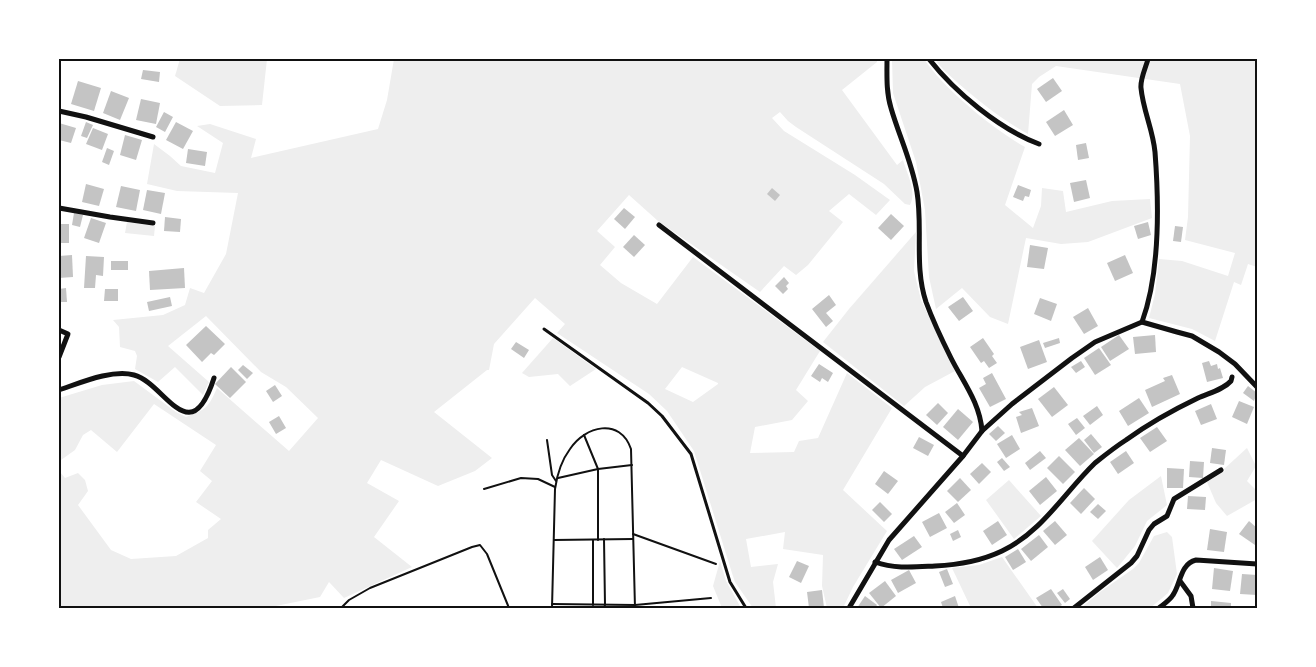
<svg xmlns="http://www.w3.org/2000/svg" width="1316" height="667" font-family="Merriweather,serif">
<style>
.green{fill:#eee;fill-rule:evenodd}
.building{fill:#c4c4c4}
.lines{fill:none;stroke-linecap:round;stroke-linejoin:round}
.path{stroke:#111;stroke-width:2}
.service{stroke:#111;stroke-width:3}
.minor{stroke:#111;stroke-width:5}
.neatline{fill:none;stroke:#111;stroke-width:2}
</style>
<rect width="100%" height="100%" fill="#fff"/>
<!-- green -->
<g class="green">
<path d="M180 59H267L262 105 220 106 175 76Z"/>
<path d="M394 59H877V62L842 90 897 165 903 160C907 174 917 191 910 205L905 204 884 184 796 127 788 121 780 112 772 118 784 131 855 175 890 200 876 215 849 194 829 211 843 222 808 265 796 275 784 266 760 292 658 221 629 195 597 231 615 247 600 265 621 283 657 304 693 257 820 351 796 390 808 401 792 420 755 427 750 453 794 452 799 441 818 438 847 373 892 408 843 490 887 531 853 587 843 608H827L822 586 823 555 783 549 785 532 746 539 751 567 778 564 773 582 776 608H753L735 582 732 573 694 451 667 411 649 394 557 333 565 324 535 298 494 344 489 370H487L434 412 492 458 475 471 438 486 381 460 367 483 399 501 374 537 412 567 344 598 329 582 320 597 266 608H59V398L102 385 134 381 176 412 186 417C207 409 208 408 217 388L289 451 318 418 286 387 261 372 206 316 168 346 209 382 203 395 175 367 158 382 135 369 137 356 135 351 120 347 119 327 113 320 163 315 185 305 190 288 204 293 226 254 238 193 177 191 147 184 154 144 170 156 181 166 215 173 223 143 197 126 210 124 256 139 251 158 378 129 387 100ZM682 367 718 383V384L693 402 665 389ZM154 404 216 445 200 471 212 481 196 502 221 519 208 530V538L176 556 131 559 111 550 78 505 88 491 85 480 78 473 65 478 60 472 61 460 75 450 83 435 91 430 117 452Z"/>
<path d="M892 59H924C944 89 993 129 1025 147L1005 205 1033 228 1041 206 1042 188 1063 191 1066 212 1112 201 1150 199 1152 218 1088 242 1061 244 1026 238 1008 324 990 317 962 288 936 309 929 277 925 210 916 162 893 93Z"/>
<path d="M935 59H1257V267L1248 264 1241 285 1234 282 1215 341 1192 329 1149 318 1155 294 1159 259 1182 261 1228 276 1235 253 1185 240 1188 217 1190 136 1180 84 1056 66 1039 77 1032 84 1028 134C1003 120 981 103 959 84 951 76 941 69 935 59Z"/>
<path d="M127 222 155 226 154 236 125 233Z"/>
<path d="M916 232 914 271 921 300 955 371 925 387 904 406 823 342 849 309Z"/>
<path d="M553 338 596 369 570 386 558 374 529 377 522 373Z"/>
<path d="M1247 448 1256 466 1247 481 1257 491V499L1227 516 1216 503 1207 482 1225 471 1224 469Z"/>
<path d="M1161 476 1167 505 1147 521 1135 546 1117 568 1092 541 1129 500Z"/>
<path d="M1009 480 1041 516 1014 539 986 500Z"/>
<path d="M1167 532 1172 537 1177 574 1168 593 1161 599 1150 608H1081L1100 592 1133 569 1139 563 1154 536Z"/>
<path d="M1002 557 1038 608H971L952 568 979 565Z"/>
<path d="M720 561 726 581 741 608H722L713 586Z"/>
</g>
<!-- building -->
<g class="building">
<path d="M143 70 160 72 159 82 141 79Z"/>
<path d="M1053 78 1062 91 1046 102 1037 89Z"/>
<path d="M78 81 101 88 94 111 71 104Z"/>
<path d="M111 91 129 98 120 120 103 113Z"/>
<path d="M141 99 160 103 156 124 136 120Z"/>
<path d="M1064 110 1073 125 1055 136 1046 122Z"/>
<path d="M164 112 173 117 165 132 156 127Z"/>
<path d="M86 122 93 125 87 138 81 136Z"/>
<path d="M176 122 193 131 183 149 166 140Z"/>
<path d="M59 123 76 128 71 143 59 140Z"/>
<path d="M93 128 108 134 102 150 86 144Z"/>
<path d="M125 135 142 140 136 160 120 155Z"/>
<path d="M1086 143 1089 158 1078 160 1076 145Z"/>
<path d="M107 148 114 151 109 165 102 162Z"/>
<path d="M188 149 207 152 205 166 186 163Z"/>
<path d="M1086 180 1090 198 1074 202 1070 183Z"/>
<path d="M86 184 104 189 99 206 82 202Z"/>
<path d="M1018 185 1031 190 1029 197 1025 196 1023 201 1013 197Z"/>
<path d="M121 186 140 190 136 211 116 207Z"/>
<path d="M772 188 780 195 775 201 767 194Z"/>
<path d="M147 190 165 193 161 214 143 210Z"/>
<path d="M624 208 635 217 625 229 614 219Z"/>
<path d="M74 213 83 215 80 227 72 225Z"/>
<path d="M891 214 904 226 891 240 878 228Z"/>
<path d="M165 217 181 219 180 232 164 231Z"/>
<path d="M91 218 106 223 99 243 84 238Z"/>
<path d="M1148 222 1151 235 1138 239 1134 226Z"/>
<rect x="59" y="224" width="10" height="19"/>
<path d="M1175 226 1183 227 1181 242 1173 241Z"/>
<path d="M634 235 645 245 634 257 623 247Z"/>
<path d="M1030 245 1048 248 1044 269 1027 267Z"/>
<path d="M72 255 73 277 59 278V256Z"/>
<path d="M1125 255 1133 273 1115 281 1107 263Z"/>
<path d="M86 256 104 257 103 276 96 275 95 288H84Z"/>
<rect x="111" y="261" width="17" height="9"/>
<path d="M184 268 185 288 150 290 149 271Z"/>
<path d="M784 277 789 283 786 286 788 289 783 294 775 286Z"/>
<path d="M66 288 67 302H59V289Z"/>
<path d="M105 289H118V301H104Z"/>
<path d="M829 295 836 305 826 313 833 321 826 327 812 309Z"/>
<path d="M170 297 172 306 149 311 147 302Z"/>
<path d="M963 297 973 311 959 321 948 307Z"/>
<path d="M1040 298 1057 304 1051 321 1034 314Z"/>
<path d="M1088 308 1098 326 1084 334 1073 317Z"/>
<path d="M206 326 225 344 214 355 211 353 202 362 186 345Z"/>
<path d="M1119 335 1129 349 1110 361 1101 347Z"/>
<path d="M1155 335 1156 352 1135 354 1133 337Z"/>
<path d="M983 338 994 354 992 356 997 363 989 368 984 361 981 363 970 347Z"/>
<path d="M1059 338 1060 343 1045 348 1043 343Z"/>
<path d="M1039 340 1047 362 1028 369 1020 347Z"/>
<path d="M516 342 529 350 524 358 511 349Z"/>
<path d="M1099 348 1111 365 1095 375 1084 358Z"/>
<path d="M1081 361 1085 367 1076 373 1071 367Z"/>
<path d="M1209 361 1211 366 1217 364 1218 369 1220 368 1223 378 1207 382 1202 363Z"/>
<path d="M819 364 833 373 828 382 822 378 820 382 811 376Z"/>
<path d="M243 365 253 373 247 379 238 370Z"/>
<path d="M231 367 246 382 230 398 215 384Z"/>
<path d="M992 373 1006 399 990 407 979 388 986 384 983 378Z"/>
<path d="M1172 375 1180 394 1152 407 1145 390 1165 381 1163 378Z"/>
<path d="M275 385 282 396 273 402 266 391Z"/>
<path d="M1248 386 1257 393 1254 401 1243 393Z"/>
<path d="M1054 387 1068 405 1052 417 1038 399Z"/>
<path d="M1139 398 1149 413 1128 426 1119 411Z"/>
<path d="M1239 401 1254 407 1247 424 1232 417Z"/>
<path d="M938 403 948 413 937 425 926 415Z"/>
<path d="M1211 404 1217 419 1201 425 1195 411Z"/>
<path d="M1097 406 1103 415 1090 425 1083 416Z"/>
<path d="M1032 408 1039 426 1021 433 1016 417 1022 415 1019 412Z"/>
<path d="M958 409 973 422 958 440 943 427Z"/>
<path d="M279 416 286 428 276 434 269 422Z"/>
<path d="M1077 418 1085 428 1076 435 1068 424Z"/>
<path d="M998 426 1005 433 996 441 989 434Z"/>
<path d="M1157 427 1167 441 1150 452 1140 438Z"/>
<path d="M1091 434 1102 447 1094 453 1084 440Z"/>
<path d="M1012 435 1020 449 1006 458 997 444Z"/>
<path d="M919 437 934 445 928 456 913 448Z"/>
<path d="M1079 438 1094 454 1080 466 1065 450Z"/>
<path d="M1212 448 1226 450 1224 465 1210 463Z"/>
<path d="M1040 451 1046 458 1030 470 1025 463Z"/>
<path d="M1126 451 1134 463 1118 474 1110 462Z"/>
<path d="M1059 456 1075 472 1063 484 1047 468Z"/>
<path d="M1002 458 1010 467 1004 471 997 462Z"/>
<path d="M1190 461 1204 462 1203 478 1189 477Z"/>
<path d="M982 463 991 472 979 484 970 474Z"/>
<path d="M1167 468 1184 469 1183 488H1167Z"/>
<path d="M884 471 898 481 888 494 875 484Z"/>
<path d="M1046 477 1057 491 1040 505 1029 491Z"/>
<path d="M960 478 971 490 958 502 947 491Z"/>
<path d="M1084 488 1095 499 1081 514 1070 503Z"/>
<path d="M1188 496 1206 497 1205 510 1187 509Z"/>
<path d="M880 502 892 514 884 522 872 510Z"/>
<path d="M957 503 965 515 954 523 945 512Z"/>
<path d="M1098 504 1106 511 1098 519 1090 512Z"/>
<path d="M939 513 947 528 930 537 922 522Z"/>
<path d="M998 521 1007 535 992 545 983 531Z"/>
<path d="M1055 521 1067 535 1055 545 1043 531Z"/>
<path d="M1249 521 1257 528V542L1255 545 1239 534Z"/>
<path d="M1210 529 1227 532 1224 552 1207 550Z"/>
<path d="M958 530 961 537 953 541 950 534Z"/>
<path d="M1039 535 1048 547 1031 561 1021 549Z"/>
<path d="M914 536 922 547 902 560 894 549Z"/>
<path d="M1018 549 1026 562 1013 570 1005 557Z"/>
<path d="M1100 557 1108 570 1093 580 1085 567Z"/>
<path d="M797 561 809 566 801 583 789 577Z"/>
<path d="M1214 568 1233 571 1230 591 1212 589Z"/>
<path d="M947 569 953 584 945 587 939 572Z"/>
<path d="M909 570 916 583 898 593 891 580Z"/>
<path d="M1242 574 1257 575V595L1240 594Z"/>
<path d="M885 581 896 596 881 608 869 593Z"/>
<path d="M1051 589 1062 605 1057 608H1043L1036 598Z"/>
<path d="M1063 589 1070 599 1065 603 1057 593Z"/>
<path d="M822 590 824 608H809L807 592Z"/>
<path d="M865 596 877 605 875 608H857Z"/>
<path d="M955 596 959 608H943L941 602Z"/>
<path d="M1211 601 1231 603V608H1211Z"/>
</g>
<g class="lines">
<!-- path -->
<g class="path">
<path d="M584 435 598 469V540"/>
<path d="M547 440 552 475 556 481"/>
<path d="M558 478 598 469 632 465"/>
<path d="M484 489 521 478 538 479 555 487"/>
<path d="M633 534 716 564"/>
<path d="M554 540 633 539"/>
<path d="M552 604 635 605 711 598"/>
<path d="M593 605V540"/>
<path d="M341 608 349 600 370 588 472 547 480 545 487 554 509 608"/>
<path d="M552 608 555 489C557 475 561 461 570 449 585 426 620 417 631 449L635 608"/>
<path d="M604 608 605 605 604 539"/>
</g>
<!-- service -->
<path class="service" d="M544 329 648 403 662 416 691 454 730 582 746 608"/>
<!-- minor -->
<g class="minor">
<path d="M887 59C887 75 886 92 891 108 899 136 912 162 917 192 923 228 914 266 926 302 933 321 942 340 951 358 963 382 980 403 982 431"/>
<path d="M929 59C955 92 999 129 1039 144"/>
<path d="M59 111 86 117 153 137"/>
<path d="M59 208 110 217 153 223"/>
<path d="M659 225 963 456"/>
<path d="M1142 322C1160 273 1159 204 1155 152 1153 130 1143 110 1141 88 1140 79 1146 67 1148 59"/>
<path d="M59 330 68 334 59 357"/>
<path d="M59 390C80 383 112 369 134 375 165 383 190 453 214 378"/>
<path d="M875 562C895 569 914 567 935 566 957 565 981 561 1002 551 1042 532 1064 493 1095 463 1105 455 1115 447 1126 440 1148 424 1173 410 1198 398 1209 393 1223 390 1231 381L1232 377"/>
<path d="M1180 581 1191 596 1193 608"/>
<path d="M849 608 889 540 963 456 982 431 1012 404 1072 358 1095 342 1142 322 1177 332 1192 336 1219 352 1235 364 1257 387"/>
<path d="M1074 608 1131 563 1137 556 1149 530 1154 524 1167 516 1174 499 1221 470"/>
<path d="M1159 608C1164 604 1170 600 1173 595 1181 583 1180 564 1196 560L1257 564"/>
</g>
</g>
<!-- border -->
<rect width="1316" height="667" fill="none" stroke="#ffffff" stroke-width="120"/>
<rect x="60" y="60" width="1196" height="547" class="neatline"/>
</svg>
